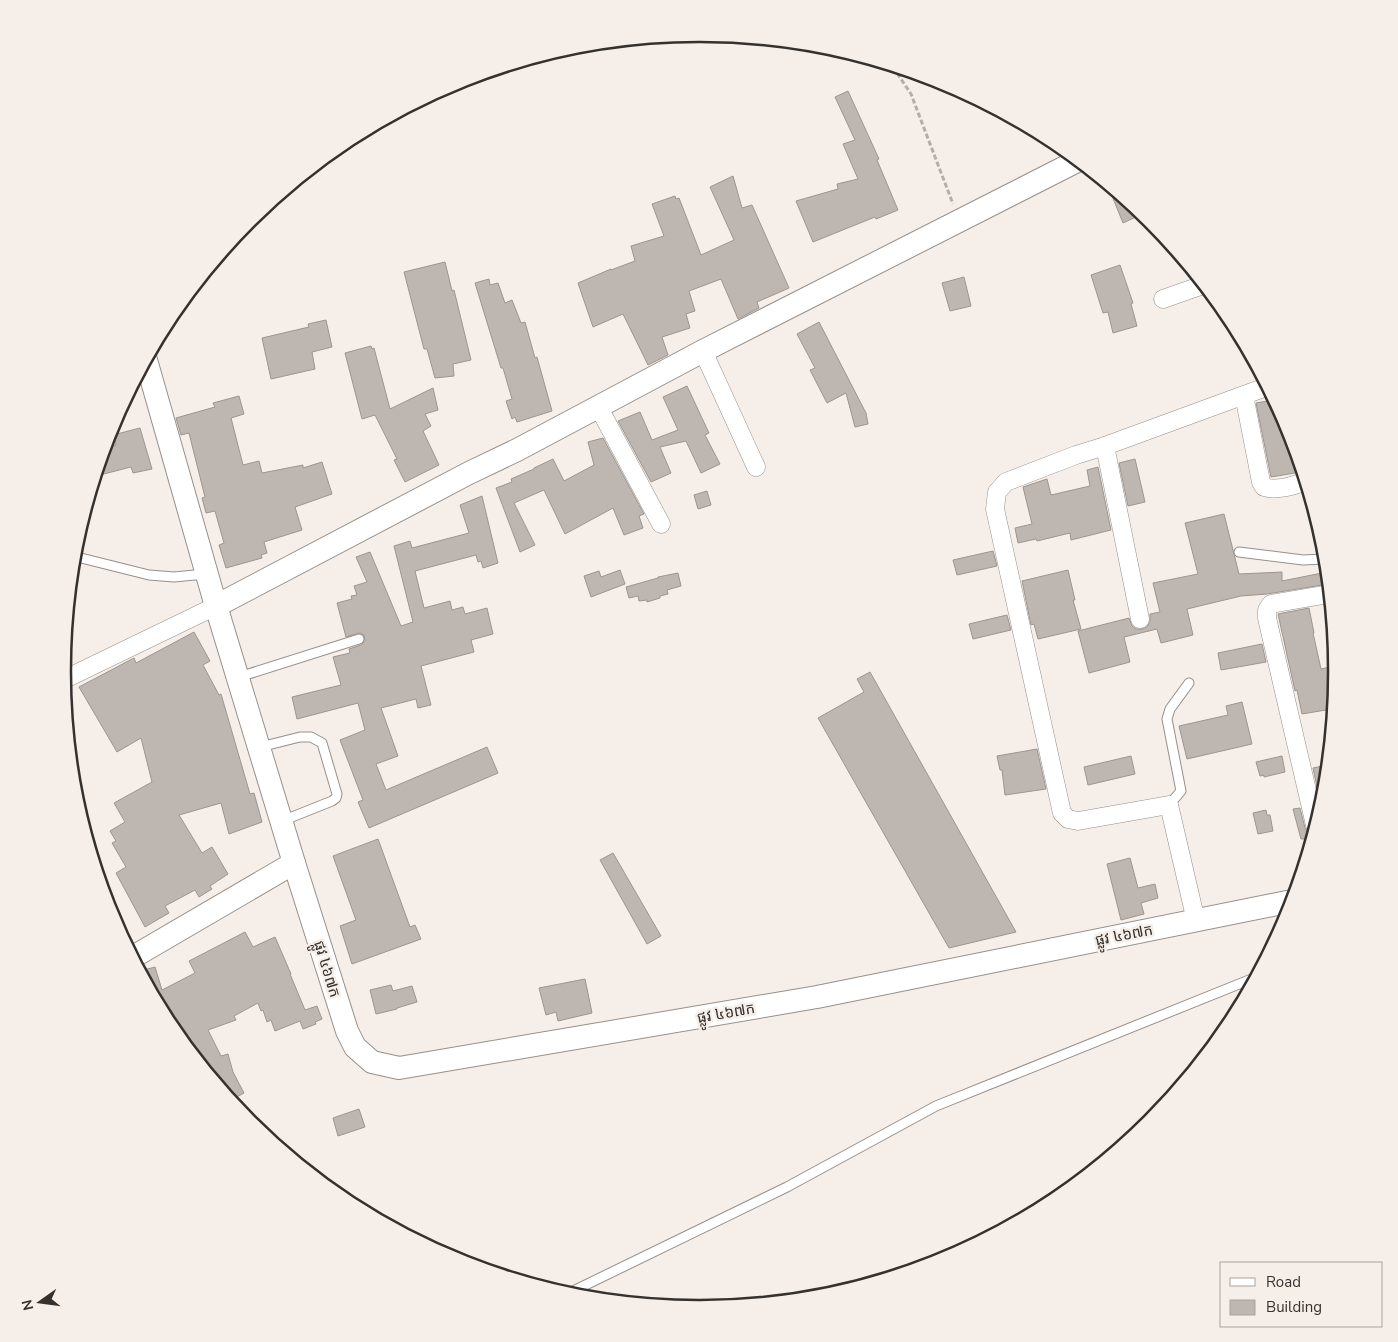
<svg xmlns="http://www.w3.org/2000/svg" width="1398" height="1342" font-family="'Nunito Sans','Noto Sans Khmer',sans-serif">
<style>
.building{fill:#beb7b1;stroke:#9c9590}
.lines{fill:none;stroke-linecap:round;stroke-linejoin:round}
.service-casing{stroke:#97908a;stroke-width:11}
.minor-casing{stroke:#97908a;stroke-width:19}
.tertiary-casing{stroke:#97908a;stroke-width:24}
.path{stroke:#b4aea9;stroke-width:3;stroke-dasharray:5 2.5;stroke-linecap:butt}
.service{stroke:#fff;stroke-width:9}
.minor{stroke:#fff;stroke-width:18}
.tertiary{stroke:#fff;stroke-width:22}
.labels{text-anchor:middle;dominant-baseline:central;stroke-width:5;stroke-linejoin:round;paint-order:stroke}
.street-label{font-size:15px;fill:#34312f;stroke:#f6eee8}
.rim{fill:none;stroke:#34312f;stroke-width:2.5}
</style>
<rect width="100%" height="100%" fill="#f6eee8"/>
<!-- building -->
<g class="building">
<path d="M848 91 879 159 877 160 898 210 876 219 875 217 813 242 796 201 838 189 837 184 858 179 843 144 855 140 835 97Z"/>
<path d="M733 176 742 208 752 205 789 288 757 302 759 308 738 319 721 279 689 291 695 311 686 314 690 328 662 337 668 355 648 365 623 314 593 327 578 283 611 269V270L635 261 631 246 664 236 652 204 675 196 676 199 679 198 701 255 734 240 710 187Z"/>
<path d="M1108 186 1130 205 1136 217 1123 223Z"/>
<path d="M445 262 452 291 454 290 471 360 453 364 454 376 435 378 427 349H424L404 272Z"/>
<path d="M1120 265 1133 303 1131 304 1137 326 1113 333 1108 312 1103 313 1091 275Z"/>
<path d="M964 277 971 306 950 311 942 283Z"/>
<path d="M489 279 490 285 498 283 505 303 512 300 521 323 525 322 535 358 537 357 552 411 517 422 515 417 512 419 506 401 512 399 503 368H501L475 283Z"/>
<path d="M326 320 332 347 312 352 315 369 271 379 262 338 309 327 308 324Z"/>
<path d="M819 322 866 413 868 424 855 427 846 393 827 403 810 370 815 368 797 334Z"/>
<path d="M371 346 372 349 374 348 390 409 433 388 438 410 425 414 431 426 423 431 439 465 405 482 394 460 397 459 375 415 362 419 345 353Z"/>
<path d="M687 386 709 433 705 435 720 464 701 473 686 441 660 447 671 473 651 482 618 421 640 412 652 440 678 430 663 397Z"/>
<path d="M239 396 244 414 231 418 243 465 259 461 262 473 303 465V468L322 462 332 494 295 507 302 530 264 542 267 553 261 555 262 558 226 568 219 545 224 543 215 511 206 513 202 498 205 497 189 433 181 435 176 418 215 407 213 403Z"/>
<path d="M1273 400 1288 427 1301 472 1271 477 1256 403Z"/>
<path d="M140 428 152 469 133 473 131 467 96 476 104 448 116 445 113 435Z"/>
<path d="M603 438 644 514 639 516 643 528 624 535 613 508 565 534 544 490 514 503 535 545 520 552 496 488 512 482 511 479 534 469V468L553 459 564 481 594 465 588 442Z"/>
<path d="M1135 459 1145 502 1128 506 1119 463Z"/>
<path d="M1098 467 1111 530 1071 540 1070 533 1037 541 1036 539 1018 543 1015 528 1032 524 1023 487 1047 479 1051 495 1090 486 1087 470Z"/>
<path d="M707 491 711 505 698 509 694 495Z"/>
<path d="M482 496 498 563 483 568 481 561 478 562 476 555 415 571 424 608 450 601 452 610 463 607 465 614 487 608 493 634 471 640 474 652 421 666 431 705 418 708 416 699 381 708 398 756 376 764 386 790 487 747 498 773 369 828 358 802 363 800 340 740 365 730 358 703 297 719 292 697 341 685 333 657 350 653 349 649 361 645 365 641 364 635 360 633 346 637 337 603 352 599 351 596 357 595 354 586 367 582 356 557 370 552 401 626 413 622 394 546 410 541 412 548 469 533 460 505Z"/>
<path d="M1224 514 1239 574 1282 572V581L1327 572 1328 584 1267 594 1241 596 1187 609 1193 635 1161 643 1157 629 1124 637 1130 662 1089 673 1078 631 1129 618 1132 626 1136 629H1142L1147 627 1150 622V614L1160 612 1153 583 1198 574 1185 523Z"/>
<path d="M993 551 997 566 957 575 953 560Z"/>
<path d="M620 570 625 584 591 597 584 576 599 571 601 577Z"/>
<path d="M1068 570 1075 600H1073L1081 629 1038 639 1034 624 1031 625 1022 581Z"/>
<path d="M678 573 681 586 667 590 668 594 660 596V598L647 602V600L639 601 638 596 629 598 626 587 658 578V577Z"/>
<path d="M1309 608 1314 633H1313L1321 669 1330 667 1335 684 1332 709 1302 714 1297 690 1295 691 1278 614Z"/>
<path d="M1007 615 1011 630 973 639 969 624Z"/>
<path d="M194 632 210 661 203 665 219 695 221 694 250 794 254 793 262 822 229 834 221 803 179 815 202 853 212 847 228 874 210 886 212 889 199 897 195 890 165 906 169 913 145 927 116 873 126 867 112 843 116 841 110 831 125 822 114 803 152 782 141 738 117 752 79 687 134 658 136 663Z"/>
<path d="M1262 644 1266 662 1221 670 1218 653Z"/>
<path d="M870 672 1016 932 949 948 818 718 864 692 857 679Z"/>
<path d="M1242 702 1252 744 1187 759 1179 726 1228 715 1226 706Z"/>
<path d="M1037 749 1046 789 1005 795 1002 770H1000L997 756Z"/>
<path d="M1131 756 1135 774 1088 785 1084 767Z"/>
<path d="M1282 756 1285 772 1264 777V775L1260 776 1256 762Z"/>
<path d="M1327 765 1324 796 1321 805 1313 768Z"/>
<path d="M1300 808 1305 828 1308 833 1312 835 1311 839H1301L1293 809Z"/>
<path d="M1266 810 1267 815H1270L1273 831 1258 834 1253 813Z"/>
<path d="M378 839 410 927 415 925 421 939 352 964 340 926 356 920 333 856Z"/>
<path d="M613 853 661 936 647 944 600 860Z"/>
<path d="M1130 858 1138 888 1155 884 1158 898 1141 903 1144 914 1121 920 1107 864Z"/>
<path d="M245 932 253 947 275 937 291 974H290L305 1010 317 1006 322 1019 315 1022 316 1024 303 1029 300 1021 275 1031 271 1020 267 1022 263 1010 261 1011 258 1003 234 1016 236 1020 208 1030 221 1056 228 1054 233 1072 244 1093 231 1100 209 1074 194 1044 188 1047 169 1025 140 971 155 967 162 990 195 973 189 961Z"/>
<path d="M585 979 592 1013 558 1021 556 1012 546 1015 539 988Z"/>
<path d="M391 985 393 991 412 986 417 1002 397 1008V1009L376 1014 370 990Z"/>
<path d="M359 1109 365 1127 338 1136 333 1118Z"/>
</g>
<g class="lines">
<defs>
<g id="service">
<path d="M1239 552 1303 560 1325 559"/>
<path d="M73 556 149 575 174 577 205 574"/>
<path d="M239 677 359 639"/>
<path d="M260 747 300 737H311L322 743 337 794 336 798 332 801 282 821"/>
<path d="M1169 805 1181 791 1167 719 1170 709 1189 683"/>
<path d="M567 1294 787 1187 936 1106 1254 978"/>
</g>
<g id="minor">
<path d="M1163 299 1203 285"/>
<path d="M703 351 756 467"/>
<path d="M1244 395 1261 482 1264 487C1277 491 1292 486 1304 482"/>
<path d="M598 406 661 524"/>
<path d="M1105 446 1266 387"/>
<path d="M1140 619 1105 446 1076 455 1006 482 997 492 995 509 1062 813 1068 819 1078 821 1169 805 1196 921"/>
<path d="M63 680 216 606"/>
<path d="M1315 825 1267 618V610L1271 604 1329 594"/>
</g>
<g id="tertiary">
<path d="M146 360 216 606 294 863 347 1031 355 1047 372 1062 399 1068 817 997 1292 901"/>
<path d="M216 606 469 473 517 450 703 351 1077 161"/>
<path d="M133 957 294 863"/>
</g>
</defs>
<!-- service casing -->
<use href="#service" class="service-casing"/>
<!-- minor casing -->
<use href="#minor" class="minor-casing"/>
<!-- tertiary casing -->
<use href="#tertiary" class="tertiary-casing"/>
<!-- path -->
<path class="path" d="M893 67 911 94 953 204"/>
<!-- service -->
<use href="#service" class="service"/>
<!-- minor -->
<use href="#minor" class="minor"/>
<!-- tertiary -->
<use href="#tertiary" class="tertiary"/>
</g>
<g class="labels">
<!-- street labels -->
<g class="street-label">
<text transform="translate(1124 935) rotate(-11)">ផ្លូវ ៤៦៧ក</text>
<text transform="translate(327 969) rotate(73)">ផ្លូវ ៤៦៧ក</text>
<text transform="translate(726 1013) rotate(-10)">ផ្លូវ ៤៦៧ក</text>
</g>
</g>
<!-- crop -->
<path d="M0 0H1398V1342H0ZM699 42H700A628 628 0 0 1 1328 670V672A628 628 0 0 1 700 1300H699A628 628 0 0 1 71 672V670A628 628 0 0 1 699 42Z" fill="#f6eee8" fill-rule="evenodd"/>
<path class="rim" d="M699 42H700A628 628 0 0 1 1328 670V672A628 628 0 0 1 700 1300H699A628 628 0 0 1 71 672V670A628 628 0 0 1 699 42Z"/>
<!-- legend -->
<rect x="1220" y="1262" width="162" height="65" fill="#f6eee8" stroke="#a8a29e"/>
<rect x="1230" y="1278" width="25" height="8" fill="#ffffff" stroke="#a8a29e"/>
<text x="1266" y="1287" font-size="15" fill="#34312f">Road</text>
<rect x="1230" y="1300" width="25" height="15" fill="#beb7b1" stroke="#a8a29e"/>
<text x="1266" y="1312" font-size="15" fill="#34312f">Building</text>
<!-- north arrow -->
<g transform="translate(40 1302) rotate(256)" stroke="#f6eee8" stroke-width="4" paint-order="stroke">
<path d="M0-4L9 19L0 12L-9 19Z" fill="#34312f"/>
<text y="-8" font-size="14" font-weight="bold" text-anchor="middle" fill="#34312f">N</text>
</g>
</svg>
